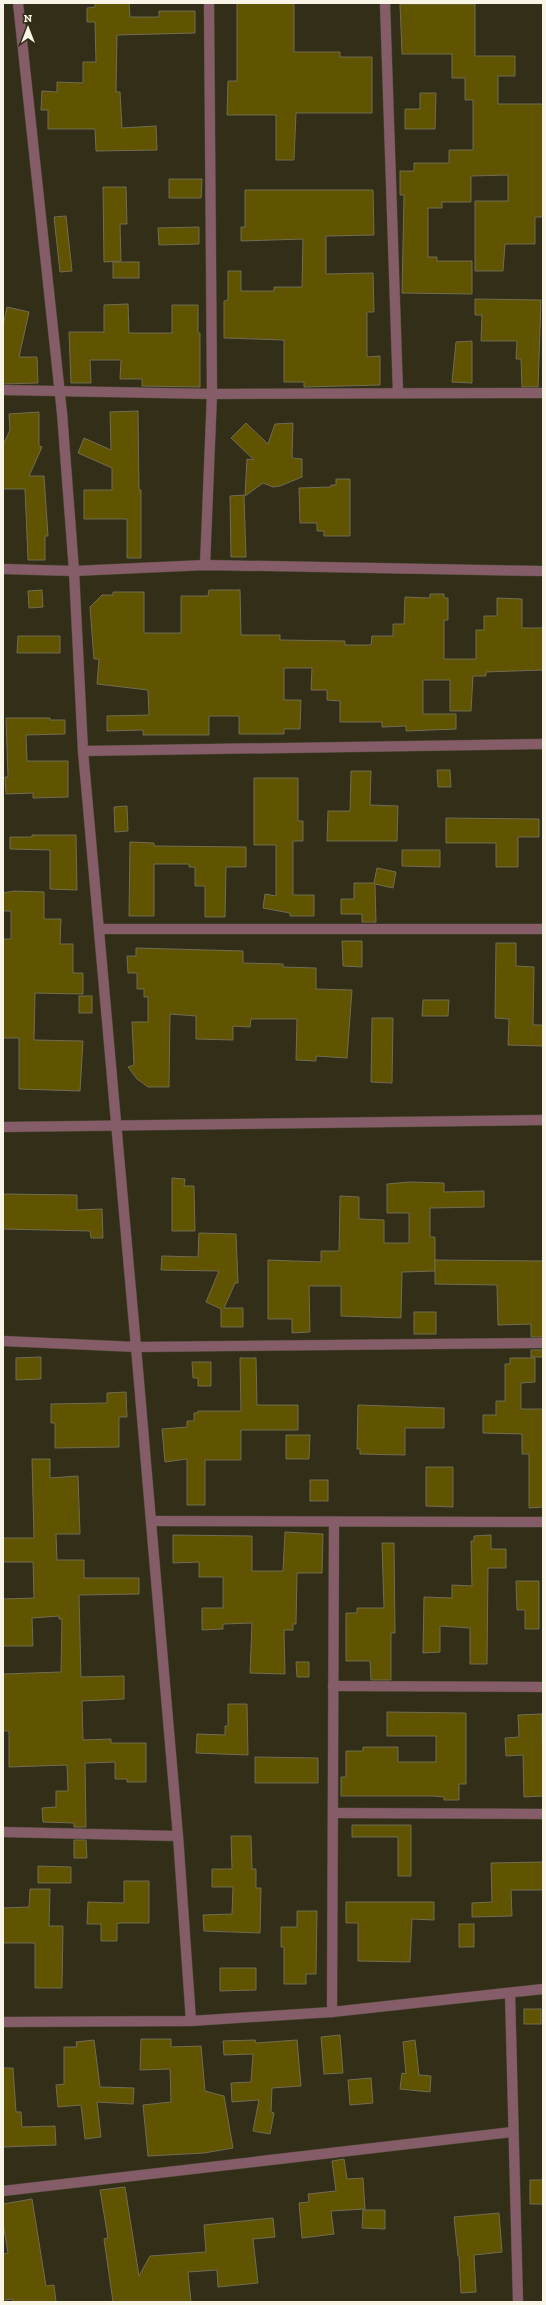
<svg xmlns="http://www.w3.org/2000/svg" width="546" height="2305" font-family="'Zilla Slab',serif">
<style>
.building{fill:#615400;stroke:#716c53}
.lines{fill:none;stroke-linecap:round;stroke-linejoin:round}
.minor-casing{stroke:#4f4a35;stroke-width:11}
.minor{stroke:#845d68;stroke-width:10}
</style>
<rect width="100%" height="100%" fill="#332e18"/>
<!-- building -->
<g class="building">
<path d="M95 3H129L130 17H159V11H195V33L117 35 116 92H120L122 128 156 126 157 150 96 151 95 129H48V110H41L42 91 57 92V82L83 83V62H96L95 22H87V8L95 7Z"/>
<path d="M237 3H294V52H340V57H372V113H296L294 160H276V115H227L228 81H237Z"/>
<path d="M400 4H475V56H515V76H498V104H543V217H535V244H505L503 271H475V201H508V175L471 176V202H442V208H428V257H437V261H472V294L402 293 404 195H400V171H414V163H449V150H473V100H465V78H452V54H402Z"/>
<path d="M420 93H436L435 129H405V109H420Z"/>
<path d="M169 179H202L201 198H169Z"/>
<path d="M103 187H126L127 224H120L121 261 104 262Z"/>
<path d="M245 190H373L374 235 326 236V274L373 273 374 312H367V357L380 356V385L304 387V382H284V340L224 338V301L228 300V271H241V291H274V287H302L303 239 241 241V227H245Z"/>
<path d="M66 216 72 271 60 272 54 217Z"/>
<path d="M199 227V244L159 245 158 228Z"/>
<rect x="113" y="262" width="26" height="16"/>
<path d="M475 299 541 300 538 387H522L521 359H516L517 341H481L482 315H475Z"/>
<path d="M128 304 129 333H172V305H198V333H200V387L142 386V379H120L121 360H90L91 383H71L69 332H104V305Z"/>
<path d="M7 307 29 312 19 357H37L38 383 3 384V326Z"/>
<path d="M472 341V383L452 382 456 342Z"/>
<path d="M138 411 139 490H141V558H127V519H84V490H112V468L78 453 84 438 111 450 110 412Z"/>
<path d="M39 412V446L42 447 29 476H44L48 536H45V560H28L25 489H3V445L10 430 9 414Z"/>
<path d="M246 423 268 444 275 424 293 423 292 458 302 459V477L280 486 273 487 263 483 245 496 247 459 254 460 231 438Z"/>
<path d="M336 479H350V536H324V531H317V523H300L299 488 331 487V485H336Z"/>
<path d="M244 495 246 557H231L230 496Z"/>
<path d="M42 590 43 607 29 608 28 591Z"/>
<path d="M209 590H240L241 635H280V640L345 641V645H371L372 636H393V624H404L405 597 430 598V594H444V598H448V620H444V659H476V630H484V616H497V598L522 599V628H543V670L486 672V676H473L471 711H450V680H423V714H456V729L406 731V726L382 727V722H340V701L327 700V690H311L312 668H284V700H301L300 729H284V734H239V716H209V735H143V730L107 731V716L149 715 148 690 97 684 99 659H94L90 607 102 595H113V592H144V633H181V596H208Z"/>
<path d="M18 636H60V653H17Z"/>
<path d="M6 718H50V720H65V734L26 735 27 761H68V797L33 798V793L6 794 5 777H8Z"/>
<path d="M437 770H450L451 787H438Z"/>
<path d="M351 771H371L370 805 398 806 397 841H327L328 811H350Z"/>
<path d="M254 778H298V821H303V841H293V895H314V916H290V913L263 908 265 894 276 896V845H254Z"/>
<path d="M127 806 128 831 115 832 114 807Z"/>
<path d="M446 818 539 819V837H518V867H496V843H446Z"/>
<path d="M32 835H76L77 890 50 889V850L10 849V837H32Z"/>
<path d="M130 842 154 843V846L246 847V867H226L225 917H205V886H195V867H189V864H154V916H129Z"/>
<path d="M402 850H440V867L402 866Z"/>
<path d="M377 868 396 872 393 888 375 884 376 922H362V914H341V899H354V883H374Z"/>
<path d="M14 891 44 892V919H61L60 944H73V973H83V994L35 993 34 1040 83 1041 80 1091 19 1089V1038H3V939H11V911H3V893Z"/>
<path d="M342 941H362V967L343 966Z"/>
<path d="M496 943H516V966L534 967 533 1025H543V1046L508 1045 509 1019 495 1018Z"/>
<path d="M136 948 243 951V963L283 964V967L316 968V989L352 990 347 1058 316 1056V1061L296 1060 297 1019H251L250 1027 233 1026V1040L196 1039V1016L170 1014 169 1087H148L137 1079 128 1067 134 1065 132 1022H148V997H144V989H137V973H128L127 956H136Z"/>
<rect x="79" y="996" width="13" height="17"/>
<path d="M423 1000H449L448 1016H422Z"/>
<path d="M372 1018H393L392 1083 371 1082Z"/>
<path d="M172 1178 185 1179 184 1186H194L195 1231H172Z"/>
<path d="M409 1182 444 1183V1192L484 1191V1207L430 1208V1237H435V1271L402 1272 401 1318 341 1316V1286H309L310 1332 292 1333V1319H268V1260L321 1262V1251H339L340 1196 359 1197V1219L384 1220V1243H409V1213H387V1184Z"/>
<path d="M3 1194 77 1195V1210L102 1209 103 1238H91L90 1231 3 1229Z"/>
<path d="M199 1233 236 1234 238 1283H235L224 1308H243V1327H221V1309L206 1302 219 1271 161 1270 162 1256 198 1257Z"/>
<path d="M435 1260 543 1261V1337H531V1324L498 1325 497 1285 435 1284Z"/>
<rect x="414" y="1312" width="22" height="22"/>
<rect x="531" y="1350" width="12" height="7"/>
<path d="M41 1357V1379L16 1380V1358Z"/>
<path d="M240 1358H256L257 1405H298V1430H241V1460H205V1505H187V1459L165 1462 162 1429 187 1427V1421H194V1413H198V1411H241Z"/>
<path d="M510 1358H535V1382L521 1383V1409H543V1507L529 1508V1454H522V1434L483 1433V1415H496V1401H505V1364H510Z"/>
<path d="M192 1362H211V1386H198V1378H193Z"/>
<path d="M126 1392 127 1417H119V1447L55 1448V1423H51V1404L107 1403V1393Z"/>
<path d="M358 1405 444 1408V1428H405V1455L360 1454V1449H357Z"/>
<path d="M286 1435H310L309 1459H286Z"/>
<path d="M32 1459H50V1478L78 1476 80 1534H56L57 1560H84V1578H139V1594L79 1595 81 1677 124 1676V1699L82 1701 83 1740 111 1739V1743H146V1782H127V1779H115V1762L85 1763 86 1827H74V1823L43 1822 42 1808 56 1807V1791H68L67 1765 9 1767V1731H3V1674L61 1672 62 1619H59V1616L32 1618 33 1646H3V1599L34 1598 33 1562H3V1538H34Z"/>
<path d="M426 1467H453V1507L426 1506Z"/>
<rect x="310" y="1480" width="18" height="21"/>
<path d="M285 1532 323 1534 322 1573H297L296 1624H293V1630H284L285 1674 250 1673 252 1623 223 1624V1629L202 1630V1608H223V1577H199V1562L173 1563V1535L252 1536V1571H283Z"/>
<path d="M491 1535V1549H506V1568H488L487 1664H470V1628L440 1626V1652L423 1653 424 1597 452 1598V1585L472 1586 471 1541H474V1536Z"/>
<path d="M382 1543H394L395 1633H391V1680H371L370 1661H346V1613H357V1608H384Z"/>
<path d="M516 1581H539V1629H525V1610H517Z"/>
<path d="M296 1662H309V1677H297Z"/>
<path d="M228 1704H247L248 1755 196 1753 197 1734 225 1735V1726H228Z"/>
<path d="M387 1712 466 1713V1784H459V1800H444V1797L434 1796H341V1777H346V1751H363V1747H398V1762H436V1736H387Z"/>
<path d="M542 1714 543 1796 524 1797 523 1755 506 1756 505 1738 519 1737 518 1715Z"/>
<path d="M255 1757 318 1758V1783H255Z"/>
<path d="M352 1825H411V1876H398V1837H352Z"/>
<path d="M231 1836H251L252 1869H256V1888H261L260 1933 204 1931 203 1915 232 1914 233 1887H212V1869H232Z"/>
<path d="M74 1840H86L87 1858H74Z"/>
<path d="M543 1862V1890H511L512 1916 472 1917V1903L492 1902 491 1863Z"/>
<path d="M38 1866 71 1867V1883H38Z"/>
<path d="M124 1881H149V1923H120L117 1924V1941H101V1924H87L88 1902 124 1903Z"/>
<path d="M30 1889H50L49 1926H63L62 1988H35V1943H3V1908L29 1907Z"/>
<path d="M346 1902H434V1920L412 1919 410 1962 358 1961V1923H346Z"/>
<path d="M297 1911H317L316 1974H306V1984H284V1947H281V1927H297Z"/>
<rect x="459" y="1924" width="15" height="23"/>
<path d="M220 1968H256V1990L220 1991Z"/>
<rect x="524" y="2009" width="17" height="15"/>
<path d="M340 2035 343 2073 324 2074 321 2037Z"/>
<path d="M141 2039H171V2047L201 2046 205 2091 224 2096 233 2148 204 2153 148 2156 143 2105 171 2102 170 2069 140 2070Z"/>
<path d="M94 2040 100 2087 134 2088 133 2104 97 2102 101 2137 85 2139 81 2105 58 2107 56 2085 64 2084V2047H77L76 2042Z"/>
<path d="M255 2040 256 2043 297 2040 301 2086 272 2088 271 2112 274 2113 270 2134 253 2131 259 2100 232 2102 231 2083 251 2082 253 2054 224 2055 223 2041Z"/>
<path d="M415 2040 419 2075 431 2076 430 2092 400 2089 402 2073 406 2074 403 2042Z"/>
<path d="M3 2068H13L16 2112H21L22 2127 55 2126 56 2145 3 2147Z"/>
<path d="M371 2078 373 2103 350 2105 348 2080Z"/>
<path d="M344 2159 347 2179 363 2178 365 2209 331 2211 334 2234 302 2238 299 2203 309 2202 308 2194 336 2191 332 2161Z"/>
<rect x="530" y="2180" width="13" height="24"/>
<path d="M125 2187 139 2276 150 2256 206 2252 204 2225 273 2218 275 2237 253 2239 258 2283 218 2287 217 2270 188 2272 191 2302H113L104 2239 108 2238 100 2190Z"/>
<path d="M32 2199 46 2286 54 2285 56 2302H13V2299L3 2300V2254L8 2253 3 2223V2204Z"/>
<path d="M363 2210H385V2229L362 2228Z"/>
<path d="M499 2213 502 2252 474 2255 476 2292 461 2293 459 2256H458L454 2217Z"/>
</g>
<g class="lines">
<defs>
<g id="minor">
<path d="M18 3 62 413 74 571 83 751 136 1347 178 1836 191 2021"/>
<path d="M385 3 398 393"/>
<path d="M3 390 212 394 543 393"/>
<path d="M205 565 212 394 209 3"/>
<path d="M3 569 74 571 205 565 543 571"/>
<path d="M83 751 543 744"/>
<path d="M100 929H543"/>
<path d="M3 1127 543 1120"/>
<path d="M3 1341 136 1347 543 1343"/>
<path d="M151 1521 543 1522"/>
<path d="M333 1686 543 1687"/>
<path d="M334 1813 543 1814"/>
<path d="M3 1832 178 1836"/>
<path d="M510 1993 518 2302"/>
<path d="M332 2012 334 1522"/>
<path d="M3 2022 191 2021 332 2012 543 1989"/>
<path d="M3 2191 512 2132"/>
</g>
</defs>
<!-- minor casing -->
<use href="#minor" class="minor-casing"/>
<!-- minor -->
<use href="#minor" class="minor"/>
</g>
<!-- border -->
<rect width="546" height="2305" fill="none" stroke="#f8f5e7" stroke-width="8"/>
<!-- north arrow -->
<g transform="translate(28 28)" stroke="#332e18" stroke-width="3" paint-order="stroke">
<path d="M0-3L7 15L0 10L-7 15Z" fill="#f8f5e7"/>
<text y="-6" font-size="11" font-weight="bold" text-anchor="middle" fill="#f8f5e7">N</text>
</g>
</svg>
